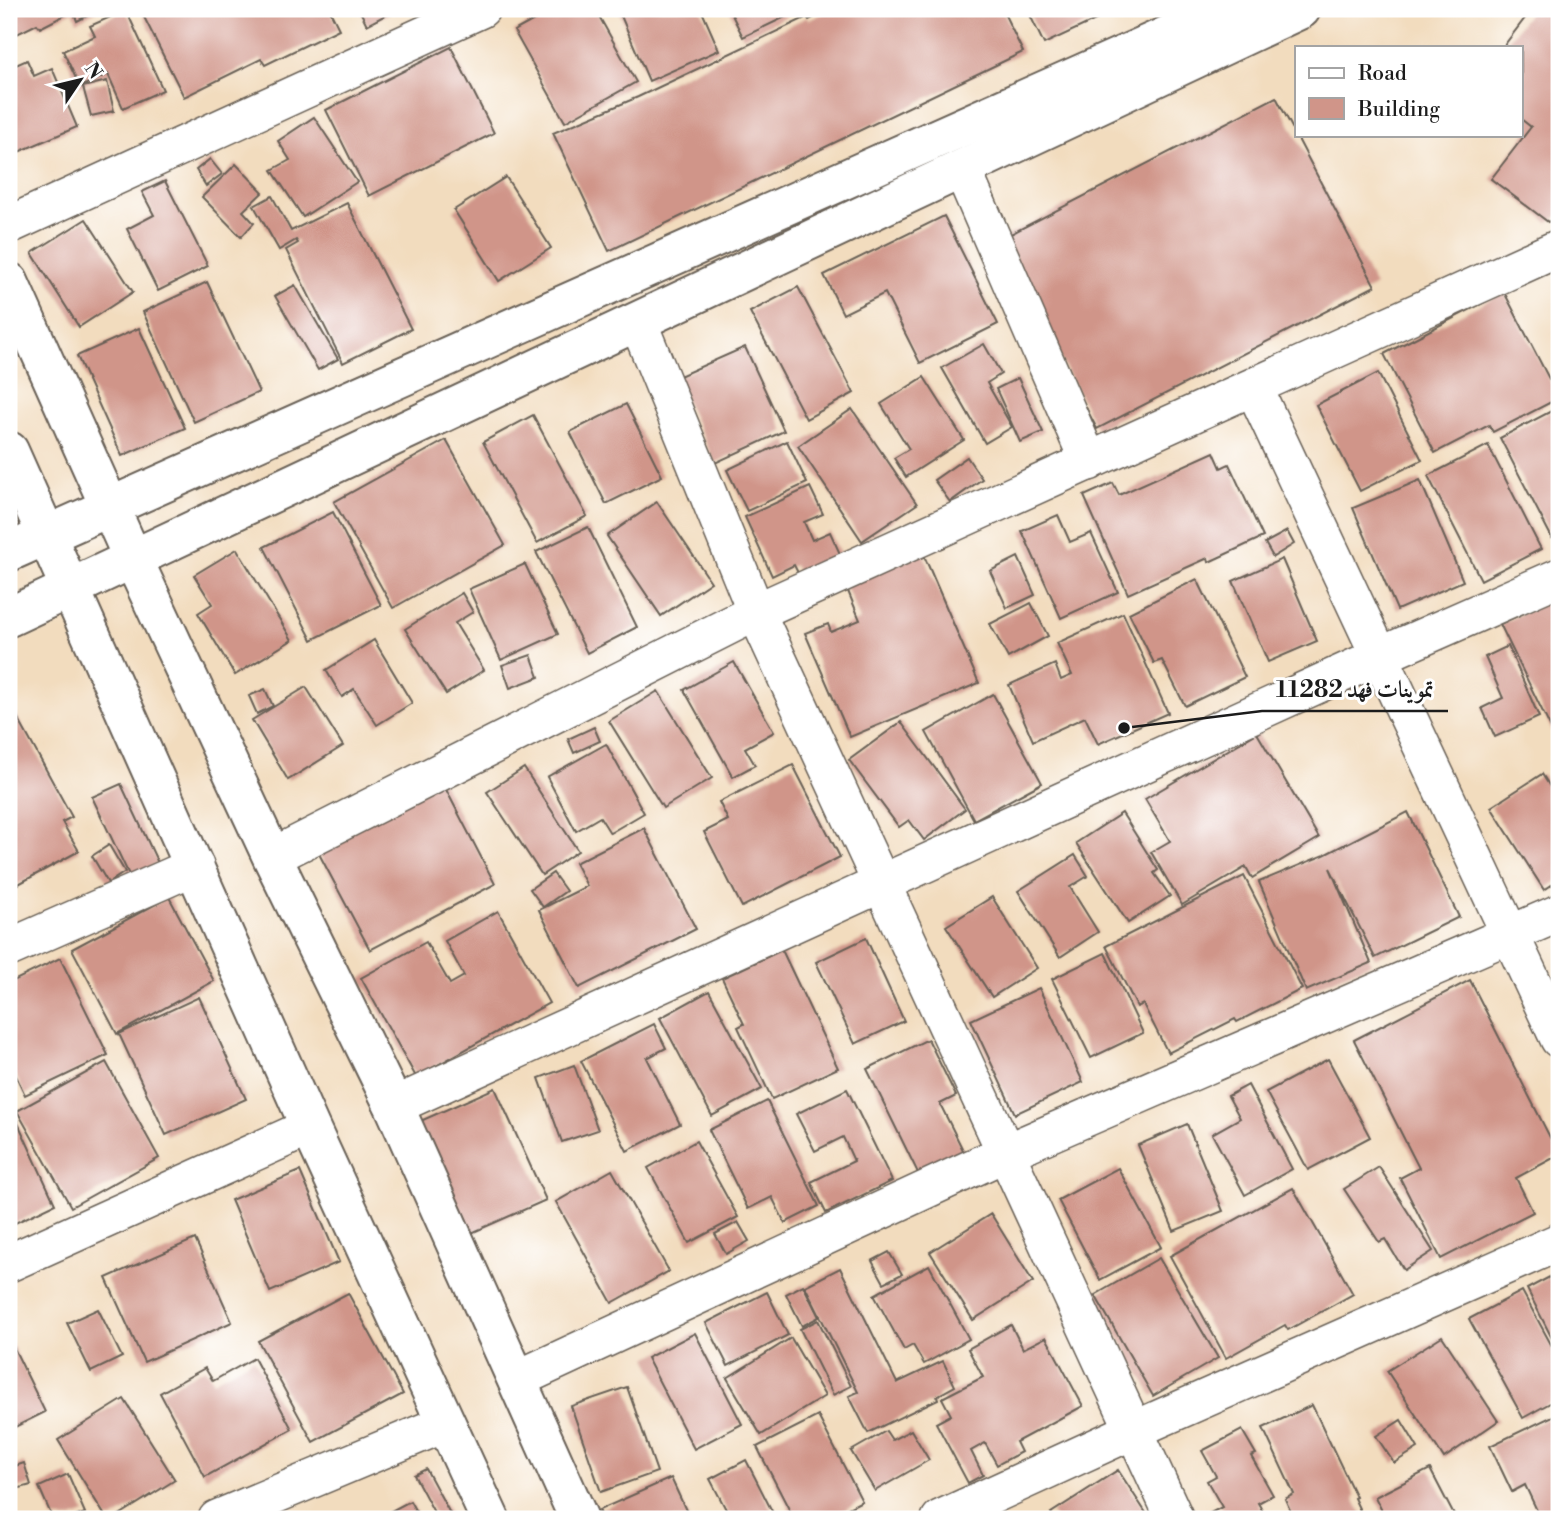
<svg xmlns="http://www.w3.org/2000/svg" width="1568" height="1528" font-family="'Libre Bodoni',Amiri,serif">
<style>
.building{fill:#d09589}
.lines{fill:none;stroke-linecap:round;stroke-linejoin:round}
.minor-casing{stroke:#675f55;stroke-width:40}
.tertiary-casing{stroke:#675f55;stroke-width:42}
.minor{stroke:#fff;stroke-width:37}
.tertiary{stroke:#fff;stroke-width:38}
.leader{fill:none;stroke:#1c1c1c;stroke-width:2.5}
.callout-dot{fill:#1c1c1c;stroke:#fff;stroke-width:2.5}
.callout-label{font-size:23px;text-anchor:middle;font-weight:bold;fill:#1c1c1c;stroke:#fff;stroke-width:6;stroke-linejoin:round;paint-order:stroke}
</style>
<rect width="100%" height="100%" fill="#fff"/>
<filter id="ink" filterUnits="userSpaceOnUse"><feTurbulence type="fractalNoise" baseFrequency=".0143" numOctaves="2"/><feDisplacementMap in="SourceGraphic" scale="14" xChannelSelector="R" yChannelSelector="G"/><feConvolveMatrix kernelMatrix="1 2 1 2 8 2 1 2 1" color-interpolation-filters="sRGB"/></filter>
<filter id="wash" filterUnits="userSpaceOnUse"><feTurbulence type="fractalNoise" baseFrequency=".00686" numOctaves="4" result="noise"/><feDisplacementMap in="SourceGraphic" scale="28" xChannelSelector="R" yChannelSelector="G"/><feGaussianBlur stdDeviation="1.57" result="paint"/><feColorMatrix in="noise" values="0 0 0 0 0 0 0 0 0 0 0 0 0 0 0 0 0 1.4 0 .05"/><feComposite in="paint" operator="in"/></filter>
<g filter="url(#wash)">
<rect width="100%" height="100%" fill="#f2dcbe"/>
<g id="blocks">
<!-- building -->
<g class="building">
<path d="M9 9H101L77 21 73 11 40 28 37 24 9 38Z"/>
<path d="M140 9H329L339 29 265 65 261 59 184 97Z"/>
<path d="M359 9H397L367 25Z"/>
<path d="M554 9H595L636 82 565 122 514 31Z"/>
<path d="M618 9H701L719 50 649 81Z"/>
<path d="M729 9H802L743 37Z"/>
<path d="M832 9H1002L1023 52 609 251 553 133 638 97 807 17 809 20Z"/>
<path d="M1027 9H1119L1044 44Z"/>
<path d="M1532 9H1559V216L1548 222 1491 179 1531 127 1521 119V47H1503Z"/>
<path d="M126 10 163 90 123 108 108 74 80 87 63 51 95 36 90 26Z"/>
<path d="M451 47 494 133 369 196 326 110Z"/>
<path d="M27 60 34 76 52 68 77 127 9 156V68Z"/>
<path d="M107 81 114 111 91 116 83 87Z"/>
<path d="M1276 97 1375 286 1097 429 999 240Z"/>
<path d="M314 117 357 182 303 217 272 170 290 160 278 141Z"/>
<path d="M210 159 222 174 206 186 196 170Z"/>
<path d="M236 164 263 192 243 211 254 223 241 237 202 197Z"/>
<path d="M506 177 551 248 499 281 454 210Z"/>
<path d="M165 181 208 266 158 291 127 229 154 215 142 192Z"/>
<path d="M272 196 291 231 347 203 411 329 343 363 286 250 298 243 296 240 279 250 254 206Z"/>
<path d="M944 216 998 324 920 363 885 293 843 314 824 275Z"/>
<path d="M86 219 133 292 79 327 32 253Z"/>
<path d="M207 282 259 392 194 422 143 312Z"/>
<path d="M295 285 338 359 318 370 275 296Z"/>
<path d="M798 287 854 393 806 419 750 312Z"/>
<path d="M1504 292 1559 398 1493 432 1489 425 1435 453 1384 354Z"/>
<path d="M139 328 185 428 122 456 77 356Z"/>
<path d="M984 344 1001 374 987 383 1012 427 985 443 942 368Z"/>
<path d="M745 347 784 431 715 463 675 378Z"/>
<path d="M1378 373 1422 460 1360 491 1316 405Z"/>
<path d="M924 377 964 440 906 477 894 458 909 449 881 404Z"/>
<path d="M1018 378 1043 432 1020 442 996 389Z"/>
<path d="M626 404 662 476 606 504 570 432Z"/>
<path d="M1559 407V534L1552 538 1500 438Z"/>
<path d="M852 409 917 504 862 541 798 446Z"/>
<path d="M533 415 587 516 537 543 483 442Z"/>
<path d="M446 440 505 545 393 608 334 502Z"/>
<path d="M787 441 807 483 747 511 727 470Z"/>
<path d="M1488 445 1541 549 1481 580 1428 476Z"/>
<path d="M1214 452 1221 468 1229 464 1263 537 1209 562 1208 558 1128 594 1084 496 1113 483 1119 495Z"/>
<path d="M967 457 982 479 950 502 934 480Z"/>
<path d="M1420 480 1463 581 1397 610 1353 508Z"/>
<path d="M810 487 823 514 804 522 812 540 830 532 841 556 799 575 794 565 772 576 745 517Z"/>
<path d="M657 502 711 582 661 616 607 536Z"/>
<path d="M333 512 381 605 312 640 264 547Z"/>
<path d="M1058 515 1070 542 1091 533 1118 592 1061 618 1022 531Z"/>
<path d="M588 527 637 627 587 653 536 552Z"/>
<path d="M1287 531 1294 544 1273 557 1265 543Z"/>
<path d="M237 549 292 640 235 675 198 613 212 604 194 575Z"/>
<path d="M922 551 979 683 850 737 805 633 828 624 831 632 860 620 845 584Z"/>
<path d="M1018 557 1035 595 1007 608 990 571Z"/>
<path d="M1282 559 1317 641 1268 662 1233 581Z"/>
<path d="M525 564 558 634 501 660 469 589Z"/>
<path d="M1197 579 1245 677 1185 706 1162 660 1154 663 1129 613Z"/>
<path d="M462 593 473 612 455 623 484 670 446 694 405 629Z"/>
<path d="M1559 596V740L1557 741 1500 624Z"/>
<path d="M1031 603 1048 636 1008 658 990 624Z"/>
<path d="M1123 613 1168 713 1098 744 1085 717 1033 741 1009 685 1055 664 1061 680 1072 675 1057 643Z"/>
<path d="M374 640 412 703 377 725 354 689 342 697 326 670Z"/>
<path d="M1508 646 1539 717 1495 737 1482 708 1503 698 1485 657Z"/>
<path d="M531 655 539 677 510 688 502 665Z"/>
<path d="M734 662 774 732 745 748 755 765 733 777 684 690Z"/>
<path d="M306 687 343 746 288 780 252 720Z"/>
<path d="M265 689 273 706 257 714 249 696Z"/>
<path d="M658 691 712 778 663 808 609 721Z"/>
<path d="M993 694 1042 783 974 820 926 732Z"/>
<path d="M9 702 72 817 62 822 79 851 13 887 9 878Z"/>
<path d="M901 722 965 809 924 840 909 820 899 827 849 760Z"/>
<path d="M594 727 600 741 574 753 568 739Z"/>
<path d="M1257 733 1319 838 1252 878 1246 867 1182 905 1151 852 1170 841 1145 799Z"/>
<path d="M606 744 644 813 610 833 600 817 576 831 547 777Z"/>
<path d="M793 765 840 857 742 907 704 832 728 820 719 802Z"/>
<path d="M524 768 578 851 542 875 487 792Z"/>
<path d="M1542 774 1559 801V880L1544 890 1491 807Z"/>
<path d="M439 776 495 884 370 950 317 850Z"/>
<path d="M121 784 158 863 130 877 92 797Z"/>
<path d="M1408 812 1459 917 1375 958 1330 868 1371 963 1306 991 1259 882 1324 855Z"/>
<path d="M1122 813 1158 870 1154 873 1170 896 1128 923 1076 843Z"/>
<path d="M644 828 696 929 579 988 539 910 587 886 575 863Z"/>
<path d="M109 845 125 872 108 883 92 856Z"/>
<path d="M1075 855 1088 876 1070 887 1098 932 1060 957 1018 891Z"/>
<path d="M553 873 566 891 543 907 530 889Z"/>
<path d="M1244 876 1302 989 1237 1022 1235 1019 1168 1053 1143 1004 1137 1007 1106 946Z"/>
<path d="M169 897 214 981 117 1034 72 949Z"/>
<path d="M992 897 1037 968 992 997 946 926Z"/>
<path d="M498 911 549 1003 416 1077 361 978 426 942 450 984 464 976 445 941Z"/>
<path d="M866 938 904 1021 855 1044 816 962Z"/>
<path d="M782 950 838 1068 772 1099 738 1027 744 1024 722 978Z"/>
<path d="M1105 953 1143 1033 1091 1058 1052 979Z"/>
<path d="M60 958 108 1055 25 1095 9 1061V983Z"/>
<path d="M1470 980 1559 1155 1516 1178 1533 1212 1441 1259 1400 1178 1419 1168 1354 1040Z"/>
<path d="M1039 988 1083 1082 1015 1114 971 1020Z"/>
<path d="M709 991 762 1089 712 1116 660 1018Z"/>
<path d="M199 997 246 1099 166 1135 119 1034Z"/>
<path d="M654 1024 666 1048 647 1058 680 1124 627 1151 581 1061Z"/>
<path d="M928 1039 956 1096 940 1104 965 1154 920 1177 867 1069Z"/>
<path d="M1328 1059 1370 1137 1308 1170 1266 1092Z"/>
<path d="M106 1062 159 1158 71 1207 17 1111Z"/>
<path d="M574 1065 598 1130 562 1142 539 1078Z"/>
<path d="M1248 1085 1292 1169 1245 1195 1212 1134 1240 1118 1228 1096Z"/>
<path d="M495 1088 546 1200 467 1235 416 1123Z"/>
<path d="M847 1089 892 1181 826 1213 811 1182 854 1161 843 1137 815 1151 796 1114Z"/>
<path d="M767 1101 819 1206 785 1223 772 1197 748 1209 709 1130Z"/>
<path d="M12 1110 55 1204 9 1226V1112Z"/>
<path d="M1187 1124 1223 1211 1174 1231 1138 1145Z"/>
<path d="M696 1141 738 1217 689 1243 648 1168Z"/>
<path d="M1379 1167 1433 1251 1404 1270 1385 1239 1379 1242 1344 1189Z"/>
<path d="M1118 1168 1161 1247 1100 1280 1058 1200Z"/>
<path d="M612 1170 669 1271 612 1303 556 1202Z"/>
<path d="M300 1171 339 1262 270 1292 231 1200Z"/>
<path d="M1293 1188 1353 1294 1288 1330 1285 1325 1226 1358 1170 1256Z"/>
<path d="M991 1214 1033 1282 973 1320 930 1252Z"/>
<path d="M738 1222 749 1241 726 1254 715 1234Z"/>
<path d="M195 1239 232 1322 144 1362 106 1278Z"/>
<path d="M889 1252 902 1274 884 1283 872 1261Z"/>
<path d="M1159 1258 1218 1358 1153 1396 1095 1295Z"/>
<path d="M929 1265 969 1339 924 1364 913 1345 904 1350 874 1295Z"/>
<path d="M840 1268 897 1383 943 1361 955 1386 937 1396 938 1399 868 1433 849 1396 858 1392 805 1286Z"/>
<path d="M1559 1272V1352L1527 1289Z"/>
<path d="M803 1285 819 1317 802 1326 786 1294Z"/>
<path d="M1522 1291 1559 1359V1398L1523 1418 1469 1319Z"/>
<path d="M767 1292 788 1335 728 1366 706 1323Z"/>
<path d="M348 1293 403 1394 313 1442 258 1341Z"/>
<path d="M98 1309 122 1357 91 1372 67 1323Z"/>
<path d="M818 1320 851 1386 833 1395 800 1329Z"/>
<path d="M1011 1325 1023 1349 1046 1337 1083 1406 1016 1442 1021 1452 997 1465 985 1443 971 1451 983 1475 968 1483 936 1423 951 1415 942 1398 983 1377 968 1349Z"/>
<path d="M695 1333 742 1424 694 1449 647 1358Z"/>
<path d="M1442 1336 1498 1421 1444 1458 1387 1371Z"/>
<path d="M9 1338 45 1412 9 1430Z"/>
<path d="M791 1338 825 1396 761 1435 727 1378Z"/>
<path d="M254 1358 292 1429 205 1477 160 1393 205 1368 213 1381Z"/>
<path d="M627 1387 657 1472 601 1492 571 1406Z"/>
<path d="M124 1399 175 1480 113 1519H107L58 1440Z"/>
<path d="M1312 1405 1356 1497 1354 1498 1364 1519H1294L1285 1499 1294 1494 1263 1428Z"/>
<path d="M1559 1413V1519H1541L1525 1485 1512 1492 1490 1446Z"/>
<path d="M818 1416 862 1501 827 1519H794L757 1447Z"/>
<path d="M1401 1420 1418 1448 1394 1463 1376 1436Z"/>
<path d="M911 1430 929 1460 875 1491 851 1451 886 1431 892 1440Z"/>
<path d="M1242 1430 1256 1454 1251 1456 1273 1495 1258 1503 1267 1519H1199L1222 1507 1207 1481 1216 1476 1202 1451Z"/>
<path d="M746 1460 776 1519H731L710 1479Z"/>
<path d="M24 1463 31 1485 9 1491V1468Z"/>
<path d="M426 1469 453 1519H430L436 1516 414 1475Z"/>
<path d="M1430 1469 1456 1519H1386L1375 1497Z"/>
<path d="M1118 1470 1150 1519H1055L1051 1513Z"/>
<path d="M68 1474 85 1513 70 1519H53L39 1487Z"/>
<path d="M671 1478 690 1519H603L599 1510Z"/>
<path d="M410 1501 420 1519H376Z"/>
</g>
</g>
</g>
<g filter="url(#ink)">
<use href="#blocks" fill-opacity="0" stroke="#675f55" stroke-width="2"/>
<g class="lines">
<defs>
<g id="minor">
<path d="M962 169 1089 462"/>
<path d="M9 225 481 9"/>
<path d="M638 322 756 612 1175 1519"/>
<path d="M1254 388 1559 1039"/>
<path d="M272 857 756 612 1559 248"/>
<path d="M9 948 195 866"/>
<path d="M394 1106 1380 656 1559 577"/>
<path d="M9 1263 310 1127"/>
<path d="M518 1379 1007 1152 1559 913"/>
<path d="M217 1519 446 1423"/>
<path d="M940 1519 1134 1430 1559 1242"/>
</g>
<g id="tertiary">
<path d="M9 282 133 559 272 857 394 1106 579 1519"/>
<path d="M9 451 310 1127 490 1519"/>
<path d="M9 552 1227 9"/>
<path d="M9 617 1301 9"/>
</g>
</defs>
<!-- minor casing -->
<use href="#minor" class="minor-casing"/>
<!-- tertiary casing -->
<use href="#tertiary" class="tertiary-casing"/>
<!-- minor -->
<use href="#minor" class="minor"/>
<!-- tertiary -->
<use href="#tertiary" class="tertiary"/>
</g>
</g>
<!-- callouts -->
<path class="leader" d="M1124 728L1262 711H1448"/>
<circle class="callout-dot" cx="1124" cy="728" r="7"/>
<g class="callout-label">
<text x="1355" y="697">تموينات فهد 11282</text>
</g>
<!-- margin -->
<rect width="1568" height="1528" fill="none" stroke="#fff" stroke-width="35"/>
<!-- legend -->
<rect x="1295" y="46" width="228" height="91" fill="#ffffff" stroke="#a4a4a4" stroke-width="2"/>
<rect x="1309" y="68" width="35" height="10" fill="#ffffff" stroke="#a4a4a4" stroke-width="2"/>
<text x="1358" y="80" font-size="21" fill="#1c1c1c">Road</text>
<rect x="1309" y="98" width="35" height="21" fill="#d09589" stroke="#a4a4a4" stroke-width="2"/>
<text x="1358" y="116" font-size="21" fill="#1c1c1c">Building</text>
<!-- north arrow -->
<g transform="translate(80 80) rotate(55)" stroke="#ffffff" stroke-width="5" paint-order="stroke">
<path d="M0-5L12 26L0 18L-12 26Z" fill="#1c1c1c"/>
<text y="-10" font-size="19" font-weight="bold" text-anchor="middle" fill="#1c1c1c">N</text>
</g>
</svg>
